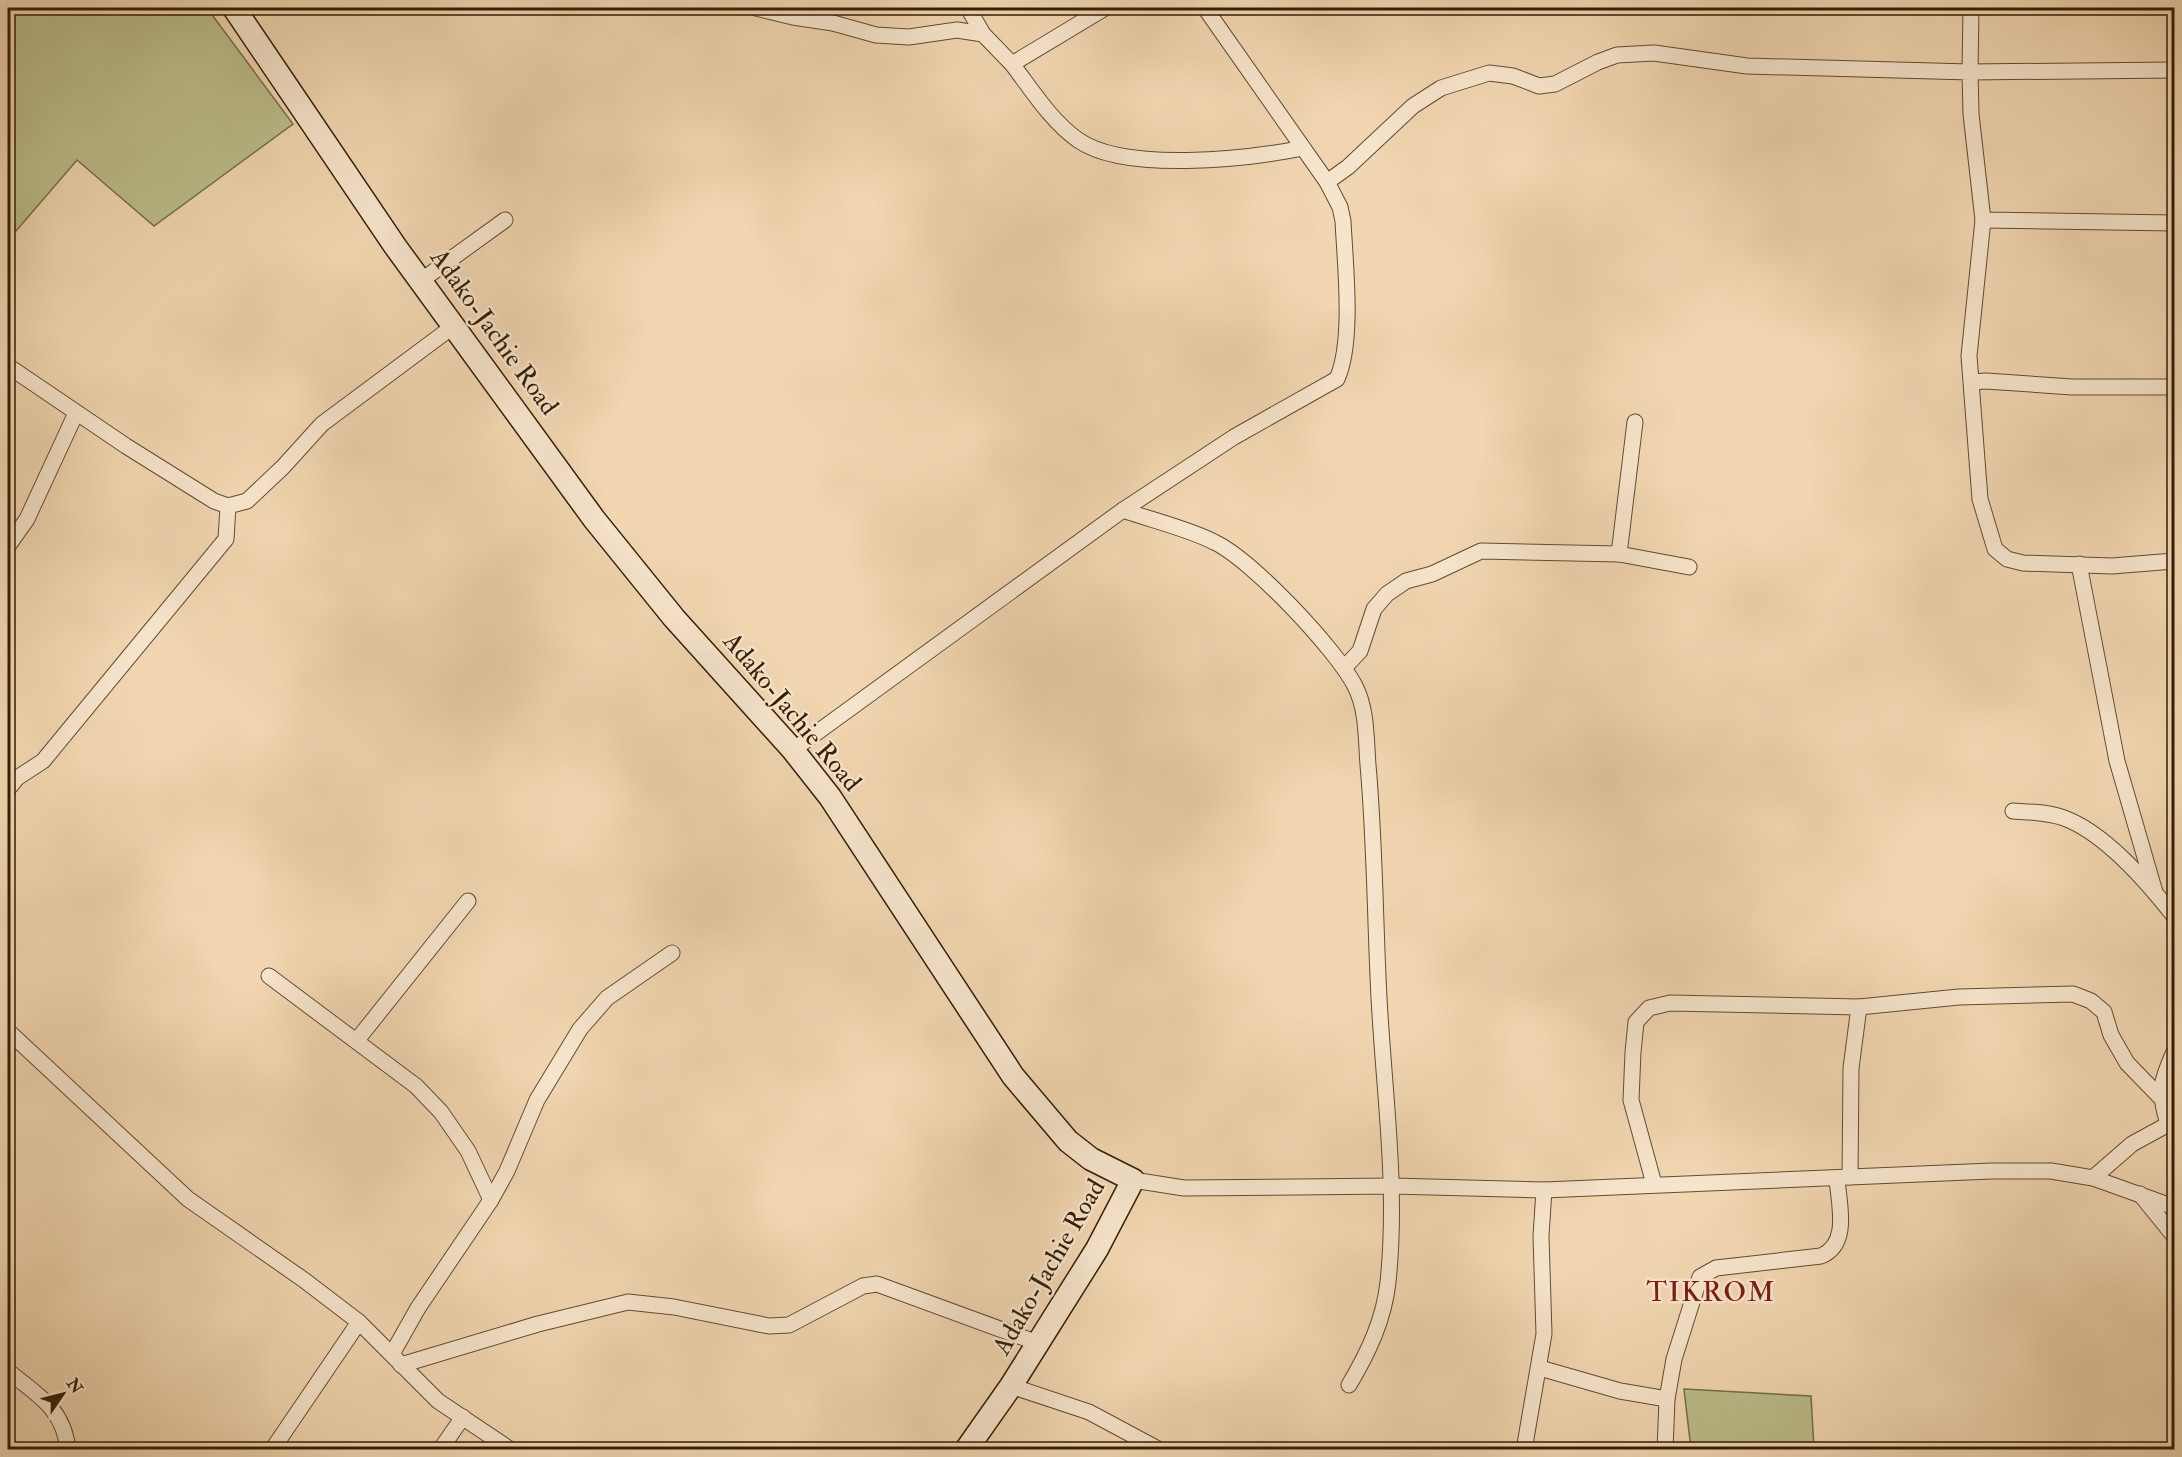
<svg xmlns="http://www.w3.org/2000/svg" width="2182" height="1457" font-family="'IM FELL Double Pica',serif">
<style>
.green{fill:#bbbd8b;stroke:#766e48;stroke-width:1.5}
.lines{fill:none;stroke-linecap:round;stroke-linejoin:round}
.street-casing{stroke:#624c30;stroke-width:17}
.secondary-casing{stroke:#321e05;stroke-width:25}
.street{stroke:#f6e4cc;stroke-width:15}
.secondary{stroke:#f6e4cc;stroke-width:22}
.labels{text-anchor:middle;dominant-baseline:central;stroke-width:5;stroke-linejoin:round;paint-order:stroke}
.street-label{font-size:26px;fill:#321e05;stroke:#f6e4cc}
.quarter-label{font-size:28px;letter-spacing:1.5px;fill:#7a1f14;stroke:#f6e4cc}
</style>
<rect width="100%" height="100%" fill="#f1d6b1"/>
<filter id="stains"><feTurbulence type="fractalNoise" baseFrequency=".00333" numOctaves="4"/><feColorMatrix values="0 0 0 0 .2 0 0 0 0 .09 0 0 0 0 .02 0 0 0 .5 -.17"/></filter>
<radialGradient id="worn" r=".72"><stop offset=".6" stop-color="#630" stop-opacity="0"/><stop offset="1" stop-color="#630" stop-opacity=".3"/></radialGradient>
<!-- green -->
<g class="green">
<path d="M8 8H207L293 124 154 226 77 160 16 231 8 225Z"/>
<path d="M1684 1389 1811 1396 1814 1449H1691Z"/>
</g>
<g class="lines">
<defs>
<g id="street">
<path d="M756 8 793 17 833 23 876 35 909 37 957 30 983 34"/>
<path d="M968 8 983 34 1012 64 1105 8"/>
<path d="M1971 8 1970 72 2174 70"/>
<path d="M1012 64C1032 90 1051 121 1078 140 1125 173 1248 159 1303 148"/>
<path d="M1327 182 1348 167 1413 106 1441 88 1489 73 1513 76 1539 86 1555 84 1598 62 1617 55 1654 53 1747 66 1970 72 1971 114 1983 220 2174 223"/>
<path d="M1983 220 1969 356 1980 499 1995 549 2007 559 2023 563 2112 566 2174 561"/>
<path d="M422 280 505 220"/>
<path d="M8 366 126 446 214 501 228 506 247 501 283 467 322 424 455 325"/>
<path d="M1972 382 1986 381 2072 387H2174"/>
<path d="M1123 510C1151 520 1189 529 1214 542 1251 559 1336 649 1355 686 1367 709 1366 739 1368 765 1375 843 1375 921 1379 998 1384 1093 1398 1187 1388 1282 1384 1320 1368 1353 1349 1385"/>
<path d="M8 546 27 519 76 413"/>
<path d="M1619 554 1635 422"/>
<path d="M2079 564 2117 761 2155 892"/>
<path d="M1344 668 1360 651 1374 609 1387 594 1406 581 1432 574 1481 551 1619 554 1689 567"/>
<path d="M793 750 1123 510 1234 437 1337 379C1354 341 1345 263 1343 221L1340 207 1327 182 1205 8"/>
<path d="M8 789 17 778 43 761 226 539 228 506"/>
<path d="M2013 811C2030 812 2048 812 2064 818 2105 833 2148 883 2174 916"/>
<path d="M269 976 416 1086 441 1112 468 1151 491 1200"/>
<path d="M8 1031 188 1199 304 1280 359 1322 438 1401 511 1450"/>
<path d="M357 1040 468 901"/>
<path d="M2168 1124C2158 1091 2160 1083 2174 1052"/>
<path d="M1850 1177 1851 1068 1859 1007"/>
<path d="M2093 1178 2132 1144 2174 1121"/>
<path d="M1133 1180 1184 1188 1393 1186 1544 1190 1992 1171H2051L2093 1178 2174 1207"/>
<path d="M1654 1184 1631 1100 1633 1052 1636 1022 1649 1008 1670 1003 1859 1007 1959 997 2073 994 2091 1001 2104 1012 2111 1035 2127 1063 2160 1097"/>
<path d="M2140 1194 2174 1236"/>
<path d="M392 1354 418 1308 491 1200 507 1171 537 1100 580 1029 607 998 672 953"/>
<path d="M401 1365 538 1324 628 1302 674 1307 769 1326 789 1325 863 1286 877 1284 1038 1343"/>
<path d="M1540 1368 1620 1391 1667 1399"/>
<path d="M8 1371C37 1395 64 1408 68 1450"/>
<path d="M1011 1386 1089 1412 1160 1450"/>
<path d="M272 1450 359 1322"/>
<path d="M440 1450 463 1417"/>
<path d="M1524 1450 1544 1334 1541 1236 1544 1190"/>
<path d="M1665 1450 1667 1399 1674 1359 1700 1277 1716 1268 1821 1256C1850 1244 1839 1205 1837 1179"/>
</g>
<path id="secondary" d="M234 8 395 246 594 519 674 618 793 750 830 797 1013 1076 1068 1141 1091 1159 1133 1180 1097 1249 1011 1386 966 1450"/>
</defs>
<!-- street casing -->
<use href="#street" class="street-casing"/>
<!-- secondary casing -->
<use href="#secondary" class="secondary-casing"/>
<!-- street -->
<use href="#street" class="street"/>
<!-- secondary -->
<use href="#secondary" class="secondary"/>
</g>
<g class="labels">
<!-- street labels -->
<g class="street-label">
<text transform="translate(494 332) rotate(54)">Adako-Jachie Road</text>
<text transform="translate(792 712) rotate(50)">Adako-Jachie Road</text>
<text transform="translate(1049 1267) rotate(-60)">Adako-Jachie Road</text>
</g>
<!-- quarter labels -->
<g class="quarter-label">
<text x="1711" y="1292">TIKROM</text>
</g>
</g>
<!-- margin -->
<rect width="2182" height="1457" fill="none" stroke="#f1d6b1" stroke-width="30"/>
<rect x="9" y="9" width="2164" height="1439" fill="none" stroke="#321e05" stroke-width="3"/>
<rect x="15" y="15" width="2152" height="1427" fill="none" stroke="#321e05" stroke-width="1.5"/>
<!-- north arrow -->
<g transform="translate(63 1394) rotate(55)" stroke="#f6e4cc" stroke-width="4.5" paint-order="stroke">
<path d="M0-4.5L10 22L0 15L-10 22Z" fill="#321e05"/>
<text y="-9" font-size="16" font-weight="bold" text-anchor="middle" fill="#321e05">N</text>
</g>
<rect width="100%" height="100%" filter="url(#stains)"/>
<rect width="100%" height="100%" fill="url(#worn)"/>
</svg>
